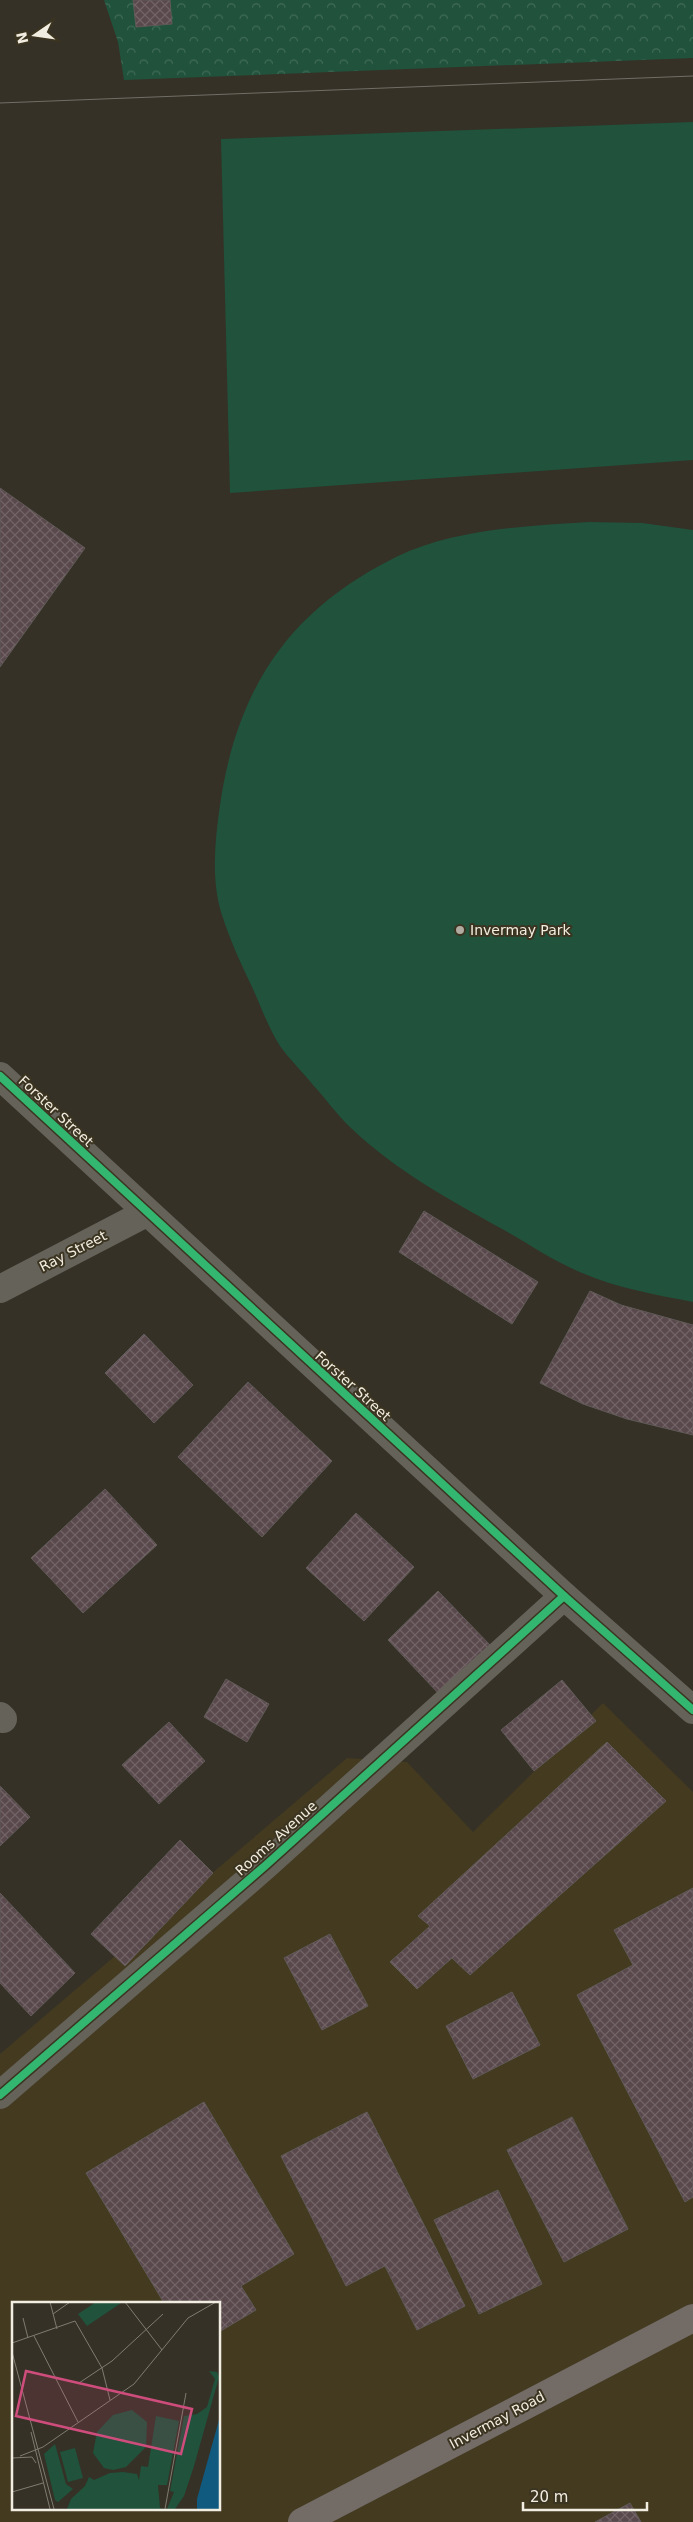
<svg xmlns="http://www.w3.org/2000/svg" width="693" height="2522" font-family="'DejaVu Sans',sans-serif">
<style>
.built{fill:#433a20;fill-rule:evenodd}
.park{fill:url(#park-crowns)}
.pitch{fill:#20523c}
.building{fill:url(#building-cross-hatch);stroke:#605a58}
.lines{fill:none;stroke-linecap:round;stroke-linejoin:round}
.minor{stroke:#65625a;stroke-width:28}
.major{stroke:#736b66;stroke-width:28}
.tram{stroke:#716e67;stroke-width:1}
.cycleway-casing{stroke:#3b3420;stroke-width:11}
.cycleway{stroke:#33b770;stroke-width:8}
.poi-dot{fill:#b0aba0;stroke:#3b3420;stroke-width:2}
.labels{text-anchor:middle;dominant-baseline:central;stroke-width:4;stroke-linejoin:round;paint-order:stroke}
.poi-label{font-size:14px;fill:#f2ede1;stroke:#3b3420;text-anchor:start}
.street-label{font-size:14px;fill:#f2ede1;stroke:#3b3420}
.inset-road{fill:none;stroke:#817c71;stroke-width:1}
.view{fill:#ce4d7c;fill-opacity:0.15;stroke:#ce4d7c;stroke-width:2.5}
.inset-edge{fill:none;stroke:#f2ede1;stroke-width:2.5}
</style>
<defs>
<pattern id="park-crowns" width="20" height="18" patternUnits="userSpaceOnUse" patternTransform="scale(1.25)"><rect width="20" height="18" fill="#20523c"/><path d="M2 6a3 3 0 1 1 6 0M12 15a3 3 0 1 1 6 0" fill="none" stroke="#416b58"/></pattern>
<pattern id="building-cross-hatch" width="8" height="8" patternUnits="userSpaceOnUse" patternTransform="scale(1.25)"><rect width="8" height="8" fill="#59484c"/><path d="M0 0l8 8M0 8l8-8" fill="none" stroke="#716366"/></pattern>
</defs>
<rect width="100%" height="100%" fill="#353126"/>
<!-- built -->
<path class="built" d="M603 1703 693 1792V2522H0V2054L347 1758 407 1762 473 1832ZM14 2303H219V2508H14Z"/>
<!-- park -->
<path class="park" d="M104 0H693V58L124 80 118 42Z"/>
<!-- pitch -->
<g class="pitch">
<path d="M693 122V460L230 493 221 139Z"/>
<path d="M589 522 642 523 693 530V1302C657 1295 617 1288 582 1273 555 1262 530 1245 504 1230 450 1200 396 1171 351 1128 337 1115 326 1099 313 1085 303 1072 290 1060 280 1046 269 1029 261 1007 253 989 241 964 229 938 221 912 211 878 215 840 220 805 237 688 289 610 396 557 454 529 526 526 589 522Z"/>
</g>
<!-- building -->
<g class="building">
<path d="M133 0H170L172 24 136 27Z"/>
<path d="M0 488 85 548 0 667Z"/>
<path d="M424 1211 538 1282 512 1324 399 1252Z"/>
<path d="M590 1291 621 1305 693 1325V1435L627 1419 583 1404 540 1383Z"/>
<path d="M144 1334 193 1385 154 1423 105 1373Z"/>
<path d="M248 1382 332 1461 262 1537 178 1457Z"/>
<path d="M105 1489 157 1545 83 1613 31 1558Z"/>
<path d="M356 1513 414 1567 364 1621 306 1568Z"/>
<path d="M438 1591 490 1645 439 1694 388 1640Z"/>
<path d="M226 1679 269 1704 247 1742 204 1717Z"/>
<path d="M562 1680 596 1721 534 1771 501 1730Z"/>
<path d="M169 1722 205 1761 159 1804 122 1765Z"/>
<path d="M607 1742 666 1801 470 1975 452 1958 417 1989 390 1962 430 1926 418 1916Z"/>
<path d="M0 1786 30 1817 0 1846Z"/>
<path d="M180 1840 213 1873 125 1966 91 1934Z"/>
<path d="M693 1888V2197L685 2202 577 1995 633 1965 614 1930Z"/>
<path d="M0 1893 75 1973 31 2016 0 1983Z"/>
<path d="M330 1934 368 2006 322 2030 284 1958Z"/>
<path d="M512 1992 540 2045 473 2079 446 2026Z"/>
<path d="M204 2102 294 2254 241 2286 256 2310 219 2332V2303H164L86 2173Z"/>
<path d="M367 2112 465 2306 417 2330 385 2266 346 2286 281 2156Z"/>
<path d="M572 2117 628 2229 564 2262 507 2150Z"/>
<path d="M498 2190 542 2284 479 2314 434 2220Z"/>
<path d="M630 2503 641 2522H595Z"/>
</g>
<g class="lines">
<!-- minor -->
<g class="minor">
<path d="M0 1076 564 1596 693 1710"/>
<path d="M0 1289 146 1213"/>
<path d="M0 1716 3 1719"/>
<path d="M0 2095 266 1865 564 1596"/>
</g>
<!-- major -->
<path class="major" d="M302 2522 693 2318"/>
<!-- tram -->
<path class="tram" d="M0 103 693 76"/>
<defs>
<g id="cycleway">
<path d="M0 1076 564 1596 693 1710"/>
<path d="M0 2095 266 1865 564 1596"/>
</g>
</defs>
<!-- cycleway casing -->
<use href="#cycleway" class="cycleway-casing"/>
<!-- cycleway -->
<use href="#cycleway" class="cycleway"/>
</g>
<!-- markers -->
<circle class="poi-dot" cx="460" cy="930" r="5"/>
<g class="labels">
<!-- poi labels -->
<g class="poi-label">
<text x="470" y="930">Invermay Park</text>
</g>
<!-- street labels -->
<g class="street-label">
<text transform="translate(56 1111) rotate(43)">Forster Street</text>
<text transform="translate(73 1251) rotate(-27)">Ray Street</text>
<text transform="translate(353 1386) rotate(42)">Forster Street</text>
<text transform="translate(276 1838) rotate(-42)">Rooms Avenue</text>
<text transform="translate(497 2420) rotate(-28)">Invermay Road</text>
</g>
</g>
<!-- overview -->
<g transform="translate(12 2302)">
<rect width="208" height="208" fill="#353126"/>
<path d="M84 0H108L109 1 75 24 66 12ZM197 69 205 70 207 75 182 164 172 194 163 207H155L162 190 158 189 172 114 185 112 195 105 203 77ZM43 142 54 182 61 187 46 200 43 198 32 152Z" fill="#20523c"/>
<path d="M120 108 135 120 134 145 114 165 101 168 92 166 81 151 85 130 101 113ZM144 114 167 119 155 183H146L148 206 152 207H55L59 197 73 184 77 175 82 178 98 171 111 170 125 172 127 178 129 164 136 165ZM63 146 71 176 56 180 48 150Z" fill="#20523c"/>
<path d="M207 118V207H185V197Z" fill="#10597f"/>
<path class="inset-road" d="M38 0 45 27M113 0 150 48M41 12 58 0M11 16 16 36M22 34 66 120M0 41 63 19 90 66 98 98M0 50 42 207M67 81 100 59 151 12M19 130 38 207M8 154 31 145 122 82 176 16 204 0M0 156 20 155 24 161M0 190 31 181M153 207 174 91"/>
<path class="view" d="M14 69 180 107 169 152 4 114Z"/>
<rect width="208" height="208" class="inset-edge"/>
</g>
<!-- north arrow -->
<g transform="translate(35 35) rotate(257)" stroke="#3b3420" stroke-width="4" paint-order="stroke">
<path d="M0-4L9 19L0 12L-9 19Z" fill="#f2ede1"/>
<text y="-8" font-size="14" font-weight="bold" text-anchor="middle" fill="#f2ede1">N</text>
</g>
<!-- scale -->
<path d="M523 2502v8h124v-8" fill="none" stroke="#f2ede1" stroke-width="2.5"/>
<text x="530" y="2502" font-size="15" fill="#f2ede1" stroke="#3b3420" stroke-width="4" paint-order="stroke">20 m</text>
</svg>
